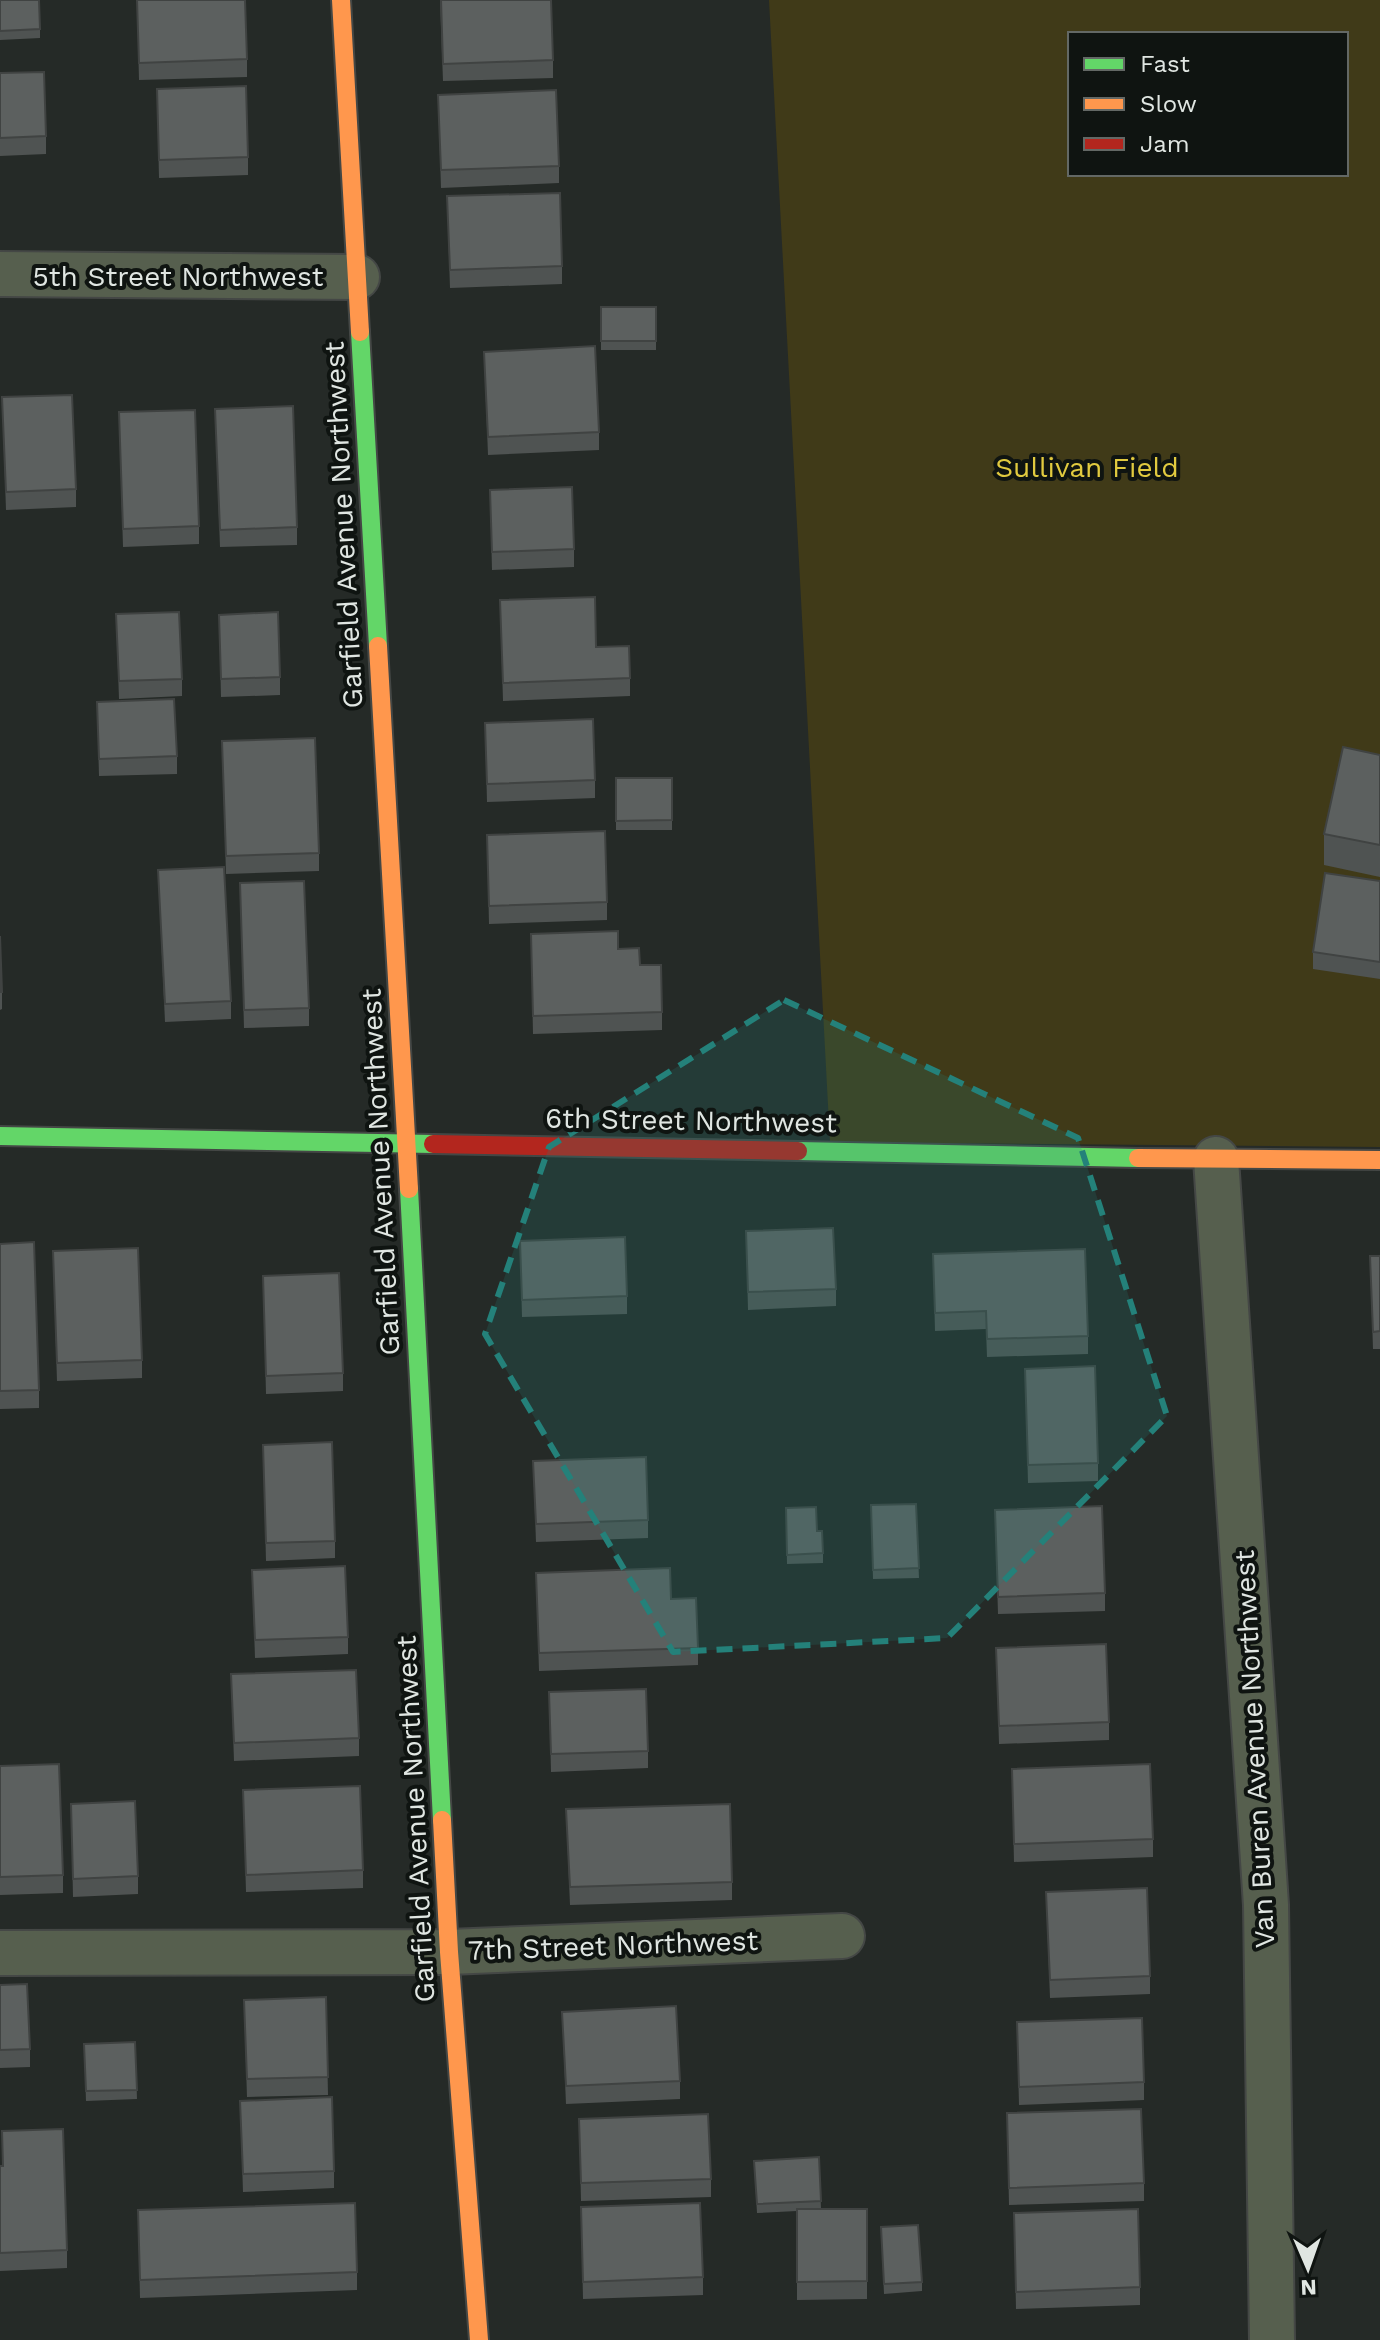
<svg xmlns="http://www.w3.org/2000/svg" width="1380" height="2340" font-family="'Work Sans',sans-serif">
<style>
.green{fill:#403a18;fill-rule:evenodd}
.lines{fill:none;stroke-linecap:round;stroke-linejoin:round}
.street-casing{stroke:#444745;stroke-width:48}
.fast-casing{stroke:#444745;stroke-width:22}
.slow-casing{stroke:#444745;stroke-width:22}
.jam-casing{stroke:#444745;stroke-width:22}
.street{stroke:#565f4e;stroke-width:44}
.fast{stroke:#63d668;stroke-width:18}
.slow{stroke:#ff974d;stroke-width:18}
.jam{stroke:#b3261e;stroke-width:18}
.wall{fill:#4f5352}
.building{fill:#5c605f;stroke:#404342;stroke-width:2}
.marked{fill:#24817a;fill-opacity:0.2;stroke:#24817a;stroke-width:6;stroke-dasharray:16 10;stroke-linejoin:round}
.labels{text-anchor:middle;stroke-width:8;stroke-linejoin:round;paint-order:stroke}
.street-label{font-size:28px;fill:#e0e6e2;stroke:#0f1411}
.park-label{font-size:28px;fill:#e1ca3f;stroke:#0f1411}
</style>
<rect width="100%" height="100%" fill="#252a27"/>
<path class="green" d="M 769,0 L 1380,0 L 1380,1147 L 830,1142 ZM 1070,34 L 1346,34 L 1346,174 L 1070,174 Z"/>
<g class="lines">
<defs>
<g id="street">
<path d="M 0,274 L 357,277"/>
<path d="M 1216,1159 L 1266,1905 L 1272,2340"/>
<path d="M 0,1953 L 449,1952 L 842,1936"/>
</g>
<g id="fast">
<path d="M 360,332 L 378,646"/>
<path d="M 0,1136 L 433,1144"/>
<path d="M 798,1151 L 1138,1158"/>
<path d="M 409,1189 L 442,1820"/>
</g>
<g id="slow">
<path d="M 341,0 L 360,332"/>
<path d="M 378,646 L 409,1189"/>
<path d="M 1138,1158 L 1380,1160"/>
<path d="M 442,1820 L 449,1952 L 479,2340"/>
</g>
<path id="jam" d="M 433,1144 L 798,1151"/>
</defs>
<use href="#street" class="street-casing"/>
<use href="#fast" class="fast-casing"/>
<use href="#slow" class="slow-casing"/>
<use href="#jam" class="jam-casing"/>
<use href="#street" class="street"/>
<use href="#fast" class="fast"/>
<use href="#slow" class="slow"/>
<use href="#jam" class="jam"/>
</g>
<g class="wall">
<path d="M 0,0 L 40,29 L 40,38 L 0,40 Z"/>
<path d="M 137,0 L 247,59 L 247,77 L 139,80 Z"/>
<path d="M 440,0 L 553,60 L 553,78 L 443,81 Z"/>
<path d="M 0,73 L 46,136 L 46,154 L 0,156 Z"/>
<path d="M 157,89 L 248,157 L 248,175 L 159,178 Z"/>
<path d="M 438,95 L 559,166 L 559,183 L 441,188 Z"/>
<path d="M 447,196 L 562,266 L 562,284 L 450,288 Z"/>
<rect x="601" y="307" width="55" height="43"/>
<path d="M 484,352 L 599,432 L 599,450 L 488,455 Z"/>
<path d="M 2,397 L 76,489 L 76,507 L 6,510 Z"/>
<path d="M 215,409 L 297,527 L 297,545 L 220,547 Z"/>
<path d="M 119,412 L 199,526 L 199,544 L 123,547 Z"/>
<path d="M 490,490 L 574,549 L 574,567 L 492,570 Z"/>
<path d="M 500,600 L 596,647 L 630,678 L 630,696 L 503,701 Z"/>
<path d="M 116,614 L 182,679 L 182,696 L 119,699 Z"/>
<path d="M 219,615 L 280,677 L 280,695 L 221,697 Z"/>
<path d="M 97,702 L 177,756 L 177,774 L 99,776 Z"/>
<path d="M 485,723 L 595,780 L 595,798 L 487,802 Z"/>
<path d="M 222,741 L 319,853 L 319,871 L 226,874 Z"/>
<path d="M 1380,755 L 1380,877 L 1324,865 L 1324,834 Z"/>
<rect x="616" y="778" width="56" height="52"/>
<path d="M 487,835 L 607,902 L 607,920 L 489,924 Z"/>
<path d="M 158,870 L 231,1001 L 231,1019 L 165,1022 Z"/>
<path d="M 1380,881 L 1380,979 L 1313,969 L 1313,952 Z"/>
<path d="M 240,883 L 309,1008 L 309,1026 L 244,1028 Z"/>
<path d="M 531,934 L 618,949 L 640,965 L 662,1012 L 662,1030 L 533,1034 Z"/>
<path d="M 0,936 L 2,992 L 2,1009 L 0,1010 Z"/>
<path d="M 746,1231 L 836,1289 L 836,1306 L 748,1310 Z"/>
<path d="M 520,1241 L 627,1296 L 627,1314 L 522,1317 Z"/>
<path d="M 0,1244 L 39,1390 L 39,1408 L 0,1409 Z"/>
<path d="M 53,1251 L 142,1360 L 142,1378 L 57,1381 Z"/>
<path d="M 933,1254 L 1088,1336 L 1088,1354 L 987,1357 L 986,1329 L 935,1331 Z"/>
<path d="M 1370,1256 L 1380,1256 L 1380,1349 L 1373,1349 Z"/>
<path d="M 263,1276 L 343,1373 L 343,1391 L 266,1394 Z"/>
<path d="M 1025,1369 L 1098,1463 L 1098,1481 L 1028,1483 Z"/>
<path d="M 263,1445 L 335,1541 L 335,1558 L 266,1561 Z"/>
<path d="M 533,1461 L 648,1520 L 648,1538 L 536,1542 Z"/>
<path d="M 916,1504 L 919,1578 L 873,1579 L 871,1505 Z"/>
<path d="M 786,1508 L 817,1531 L 823,1553 L 823,1563 L 787,1564 Z"/>
<path d="M 995,1510 L 1105,1593 L 1105,1611 L 998,1614 Z"/>
<path d="M 252,1570 L 348,1637 L 348,1654 L 255,1658 Z"/>
<path d="M 536,1573 L 671,1599 L 698,1648 L 698,1665 L 539,1671 Z"/>
<path d="M 996,1648 L 1109,1722 L 1109,1740 L 999,1744 Z"/>
<path d="M 231,1674 L 359,1738 L 359,1756 L 234,1761 Z"/>
<path d="M 549,1692 L 648,1751 L 648,1768 L 551,1772 Z"/>
<path d="M 0,1766 L 63,1875 L 63,1893 L 0,1895 Z"/>
<path d="M 1012,1769 L 1153,1839 L 1153,1857 L 1014,1862 Z"/>
<path d="M 243,1790 L 363,1870 L 363,1888 L 246,1892 Z"/>
<path d="M 71,1804 L 138,1876 L 138,1894 L 73,1897 Z"/>
<path d="M 566,1809 L 732,1882 L 732,1900 L 570,1905 Z"/>
<path d="M 1046,1892 L 1150,1976 L 1150,1994 L 1050,1998 Z"/>
<path d="M 0,1985 L 30,2049 L 30,2067 L 0,2068 Z"/>
<path d="M 326,1997 L 328,2095 L 247,2097 L 244,2000 Z"/>
<path d="M 562,2012 L 680,2081 L 680,2099 L 566,2104 Z"/>
<path d="M 1017,2022 L 1144,2082 L 1144,2100 L 1019,2105 Z"/>
<path d="M 135,2042 L 137,2099 L 86,2101 L 84,2044 Z"/>
<path d="M 240,2101 L 334,2171 L 334,2188 L 243,2192 Z"/>
<path d="M 1007,2113 L 1144,2183 L 1144,2201 L 1009,2205 Z"/>
<path d="M 579,2119 L 711,2179 L 711,2197 L 581,2201 Z"/>
<path d="M 2,2131 L 67,2250 L 67,2268 L 0,2271 L 0,2166 L 3,2166 Z"/>
<path d="M 819,2157 L 821,2209 L 867,2209 L 867,2299 L 797,2300 L 797,2211 L 757,2213 L 754,2161 Z"/>
<path d="M 581,2207 L 703,2277 L 703,2295 L 583,2299 Z"/>
<path d="M 138,2210 L 357,2272 L 357,2290 L 140,2298 Z"/>
<path d="M 1014,2213 L 1140,2287 L 1140,2305 L 1016,2309 Z"/>
<path d="M 881,2227 L 922,2282 L 922,2291 L 884,2294 Z"/>
</g>
<g class="building">
<path d="M 0,0 L 39,0 L 40,29 L 0,31 Z"/>
<path d="M 137,0 L 245,0 L 247,59 L 139,63 Z"/>
<path d="M 441,0 L 551,0 L 553,60 L 443,64 Z"/>
<path d="M 44,72 L 46,136 L 0,138 L 0,73 Z"/>
<path d="M 246,86 L 248,157 L 159,160 L 157,89 Z"/>
<path d="M 556,90 L 559,166 L 441,170 L 438,95 Z"/>
<path d="M 560,193 L 562,266 L 450,270 L 447,196 Z"/>
<rect x="601" y="307" width="55" height="34"/>
<path d="M 595,346 L 599,432 L 488,437 L 484,352 Z"/>
<path d="M 72,395 L 76,489 L 6,492 L 2,397 Z"/>
<path d="M 293,406 L 297,527 L 220,530 L 215,409 Z"/>
<path d="M 195,410 L 199,526 L 123,529 L 119,412 Z"/>
<path d="M 572,487 L 574,549 L 492,552 L 490,490 Z"/>
<path d="M 595,597 L 596,647 L 629,646 L 630,678 L 503,683 L 500,600 Z"/>
<path d="M 179,612 L 182,679 L 119,681 L 116,614 Z"/>
<path d="M 278,612 L 280,677 L 221,679 L 219,615 Z"/>
<path d="M 174,699 L 177,756 L 99,759 L 97,702 Z"/>
<path d="M 593,719 L 595,780 L 487,784 L 485,723 Z"/>
<path d="M 315,738 L 319,853 L 226,856 L 222,741 Z"/>
<path d="M 1343,747 L 1380,755 L 1380,845 L 1324,834 Z"/>
<path d="M 616,778 L 672,778 L 672,820 L 616,821 Z"/>
<path d="M 605,831 L 607,902 L 489,906 L 487,835 Z"/>
<path d="M 224,867 L 231,1001 L 165,1004 L 158,870 Z"/>
<path d="M 1325,873 L 1380,881 L 1380,962 L 1313,952 Z"/>
<path d="M 304,881 L 309,1008 L 244,1010 L 240,883 Z"/>
<path d="M 618,931 L 618,949 L 639,948 L 640,965 L 661,965 L 662,1012 L 533,1016 L 531,934 Z"/>
<path d="M 0,936 L 2,992 L 0,992 Z"/>
<path d="M 833,1228 L 836,1289 L 748,1292 L 746,1231 Z"/>
<path d="M 625,1237 L 627,1296 L 522,1300 L 520,1241 Z"/>
<path d="M 34,1242 L 39,1390 L 0,1391 L 0,1244 Z"/>
<path d="M 138,1248 L 142,1360 L 57,1363 L 53,1251 Z"/>
<path d="M 1085,1249 L 1088,1336 L 987,1339 L 986,1311 L 935,1313 L 933,1254 Z"/>
<path d="M 1370,1256 L 1380,1256 L 1380,1331 L 1373,1332 Z"/>
<path d="M 339,1273 L 343,1373 L 266,1376 L 263,1276 Z"/>
<path d="M 1095,1366 L 1098,1463 L 1028,1465 L 1025,1369 Z"/>
<path d="M 332,1442 L 335,1541 L 266,1543 L 263,1445 Z"/>
<path d="M 646,1457 L 648,1520 L 536,1524 L 533,1461 Z"/>
<path d="M 916,1504 L 919,1568 L 873,1570 L 871,1505 Z"/>
<path d="M 1102,1506 L 1105,1593 L 998,1597 L 995,1510 Z"/>
<path d="M 816,1507 L 817,1531 L 822,1531 L 823,1553 L 787,1555 L 786,1508 Z"/>
<path d="M 345,1566 L 348,1637 L 255,1640 L 252,1570 Z"/>
<path d="M 670,1568 L 671,1599 L 696,1598 L 698,1648 L 539,1653 L 536,1573 Z"/>
<path d="M 1106,1644 L 1109,1722 L 999,1726 L 996,1648 Z"/>
<path d="M 356,1670 L 359,1738 L 234,1743 L 231,1674 Z"/>
<path d="M 646,1689 L 648,1751 L 551,1754 L 549,1692 Z"/>
<path d="M 59,1764 L 63,1875 L 0,1877 L 0,1766 Z"/>
<path d="M 1150,1764 L 1153,1839 L 1014,1844 L 1012,1769 Z"/>
<path d="M 360,1786 L 363,1870 L 246,1875 L 243,1790 Z"/>
<path d="M 135,1801 L 138,1876 L 73,1879 L 71,1804 Z"/>
<path d="M 730,1804 L 732,1882 L 570,1887 L 566,1809 Z"/>
<path d="M 1147,1888 L 1150,1976 L 1050,1980 L 1046,1892 Z"/>
<path d="M 27,1984 L 30,2049 L 0,2050 L 0,1985 Z"/>
<path d="M 326,1997 L 328,2077 L 247,2079 L 244,2000 Z"/>
<path d="M 676,2006 L 680,2081 L 566,2086 L 562,2012 Z"/>
<path d="M 1142,2018 L 1144,2082 L 1019,2087 L 1017,2022 Z"/>
<path d="M 135,2042 L 137,2090 L 86,2091 L 84,2044 Z"/>
<path d="M 332,2097 L 334,2171 L 243,2174 L 240,2101 Z"/>
<path d="M 1141,2109 L 1144,2183 L 1009,2188 L 1007,2113 Z"/>
<path d="M 708,2114 L 711,2179 L 581,2183 L 579,2119 Z"/>
<path d="M 63,2129 L 67,2250 L 0,2253 L 0,2166 L 3,2166 L 2,2131 Z"/>
<path d="M 819,2157 L 821,2201 L 757,2204 L 754,2161 Z"/>
<path d="M 355,2203 L 357,2272 L 140,2280 L 138,2210 Z"/>
<path d="M 700,2203 L 703,2277 L 583,2282 L 581,2207 Z"/>
<path d="M 797,2209 L 867,2209 L 867,2281 L 797,2282 Z"/>
<path d="M 1138,2209 L 1140,2287 L 1016,2292 L 1014,2213 Z"/>
<path d="M 918,2225 L 922,2282 L 884,2284 L 881,2227 Z"/>
</g>
<path class="marked" d="M 784,1000 L 1078,1138 L 1167,1416 L 947,1638 L 673,1652 L 485,1334 L 549,1147 Z"/>
<g class="labels">
<g class="street-label">
<text x="178" y="286">5th Street Northwest</text>
<text transform="translate(343 525) rotate(-93)" y="10">Garfield Avenue Northwest</text>
<text transform="translate(691 1120) rotate(1)" y="10">6th Street Northwest</text>
<text transform="translate(380 1172) rotate(-93)" y="10">Garfield Avenue Northwest</text>
<text transform="translate(1254 1749) rotate(-93)" y="10">Van Buren Avenue Northwest</text>
<text transform="translate(415 1819) rotate(-93)" y="10">Garfield Avenue Northwest</text>
<text transform="translate(613 1945) rotate(-2)" y="10">7th Street Northwest</text>
</g>
<g class="park-label">
<text x="1087" y="477">Sullivan Field</text>
</g>
</g>
<rect x="1068" y="32" width="280" height="144" fill="#0f1411" stroke="#636865" stroke-width="2"/>
<rect x="1084" y="58" width="40" height="12" fill="#63d668" stroke="#636865" stroke-width="2"/>
<text x="1140" y="72" font-size="24" fill="#e0e6e2">Fast</text>
<rect x="1084" y="98" width="40" height="12" fill="#ff974d" stroke="#636865" stroke-width="2"/>
<text x="1140" y="112" font-size="24" fill="#e0e6e2">Slow</text>
<rect x="1084" y="138" width="40" height="12" fill="#b3261e" stroke="#636865" stroke-width="2"/>
<text x="1140" y="152" font-size="24" fill="#e0e6e2">Jam</text>
<g transform="translate(1308 2268) rotate(178)" stroke="#0f1411" stroke-width="6" paint-order="stroke">
<path d="M0-6L14 30L0 20L-14 30Z" fill="#e0e6e2"/>
<text y="-12" font-size="22" font-weight="bold" text-anchor="middle" fill="#e0e6e2">N</text>
</g>
</svg>
